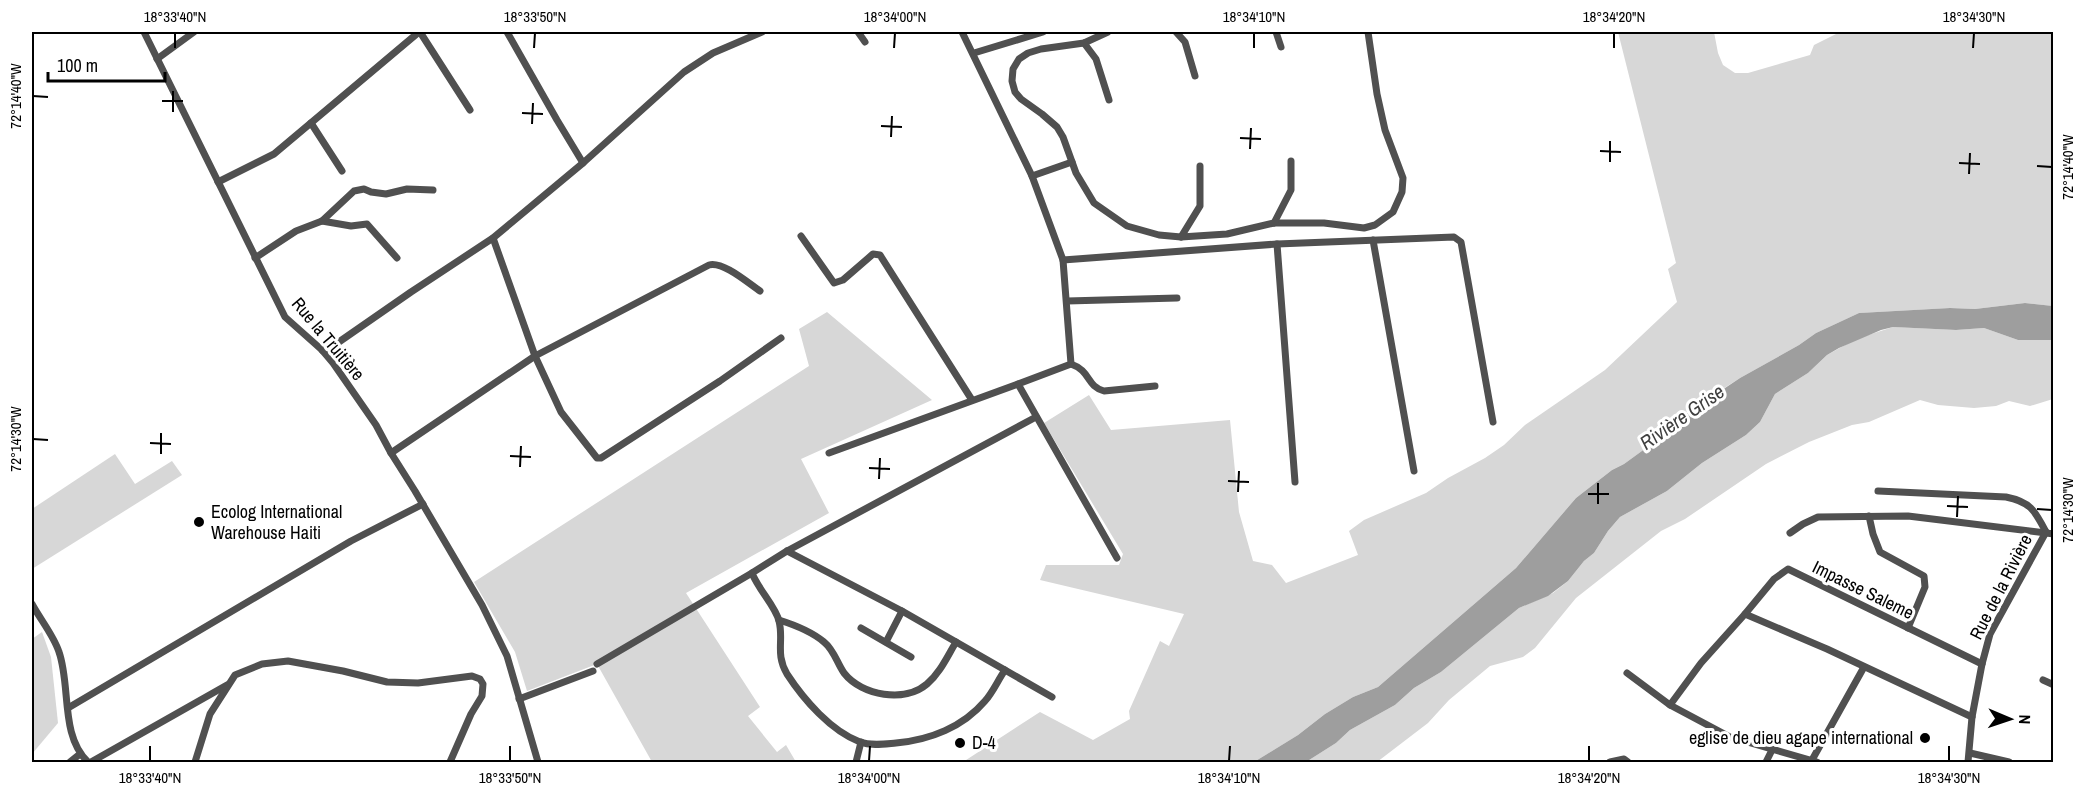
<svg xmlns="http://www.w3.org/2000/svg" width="2085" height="794" font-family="'Archivo Narrow',sans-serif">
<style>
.green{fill:#d7d7d7}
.water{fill:#9e9e9e}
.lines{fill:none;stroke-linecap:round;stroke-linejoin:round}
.minor{stroke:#505050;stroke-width:7}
.ticks{fill:none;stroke:#000;stroke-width:2}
.poi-dot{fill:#000;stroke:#fff;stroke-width:2}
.labels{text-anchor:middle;stroke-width:6;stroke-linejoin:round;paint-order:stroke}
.street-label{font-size:18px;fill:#000;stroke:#fff}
.poi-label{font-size:18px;fill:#000;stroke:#fff;text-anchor:start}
.water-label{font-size:20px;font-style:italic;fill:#3f3f3f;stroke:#fff}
.neatline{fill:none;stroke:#000;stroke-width:2}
.ticks-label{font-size:15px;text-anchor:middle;fill:#000}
</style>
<rect width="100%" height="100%" fill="#fff"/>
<g class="green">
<path d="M 1618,32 L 1714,32 L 1718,53 L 1723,65 L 1735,73 L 1748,73 L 1810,55 L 1814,45 L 1840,32 L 2053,32 L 2053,306 L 2025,303 L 1975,309 L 1950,308 L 1859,313 L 1816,333 L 1799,345 L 1740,378 L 1688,411 L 1646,448 L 1624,464 L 1612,470 L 1576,498 L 1516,568 L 1378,687 L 1353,697 L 1325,714 L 1298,735 L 1254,762 L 963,762 L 1040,712 L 1093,740 L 1130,719 L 1129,711 L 1160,641 L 1169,646 L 1184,614 L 1040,580 L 1046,565 L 1119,565 L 1123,554 L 1044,423 L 1089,395 L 1111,430 L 1230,420 L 1239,512 L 1253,561 L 1272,565 L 1286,583 L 1358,555 L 1349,531 L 1364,520 L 1426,493 L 1448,478 L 1485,458 L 1504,445 L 1525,425 L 1605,370 L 1677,302 L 1668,269 L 1676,263 Z"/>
<path d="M 827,312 L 932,400 L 801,459 L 829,513 L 686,593 L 760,707 L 748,716 L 777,752 L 786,745 L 796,762 L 652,762 L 597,664 L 527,691 L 515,652 L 474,582 L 809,366 L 799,329 Z"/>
<path d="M 1893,327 L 1956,330 L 1984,328 L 2018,340 L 2053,340 L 2053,399 L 2030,406 L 2009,401 L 1996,406 L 1974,408 L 1938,405 L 1920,400 L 1869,422 L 1852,425 L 1809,442 L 1766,464 L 1685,519 L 1661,531 L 1576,598 L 1535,648 L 1523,657 L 1490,666 L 1449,700 L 1428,723 L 1377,762 L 1306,762 L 1336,743 L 1350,730 L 1395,705 L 1414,688 L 1441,672 L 1519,608 L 1553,593 L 1568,581 L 1584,561 L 1594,553 L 1608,531 L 1620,517 L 1667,491 L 1702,463 L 1746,435 L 1760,422 L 1775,394 L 1808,373 L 1827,355 L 1856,339 Z"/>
<path d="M 115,454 L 135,484 L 172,461 L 182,475 L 32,569 L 32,509 Z"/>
<path d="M 42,632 L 51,657 L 58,723 L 32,754 L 32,639 Z"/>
</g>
<path class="water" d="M 2025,303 L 2053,306 L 2053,340 L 2018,340 L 1984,328 L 1956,330 L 1893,327 L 1881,330 L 1839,348 L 1827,355 L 1808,373 L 1775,394 L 1760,422 L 1746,435 L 1702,463 L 1667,491 L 1620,517 L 1608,531 L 1594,553 L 1584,561 L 1568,581 L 1548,596 L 1519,608 L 1441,672 L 1414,688 L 1395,705 L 1350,730 L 1336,743 L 1306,762 L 1254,762 L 1298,735 L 1325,714 L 1353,697 L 1378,687 L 1516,568 L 1576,498 L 1612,470 L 1624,464 L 1646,448 L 1683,416 L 1740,378 L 1799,345 L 1816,333 L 1859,313 L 1950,308 L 1975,309 Z"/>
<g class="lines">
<g class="minor">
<path d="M 144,32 L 285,317 L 322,350 L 333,363 L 376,425 L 391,453 L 415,491 L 482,605 L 507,656 L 538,762"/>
<path d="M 420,32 L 470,110"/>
<path d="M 507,32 L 557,120 L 583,163"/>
<path d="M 858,32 L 865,42"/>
<path d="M 962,32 L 1032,176 L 1063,260 L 1071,364 L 1018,384 L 1117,558"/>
<path d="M 1108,32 L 1084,43 L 1041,49 L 1028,53 L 1019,59 L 1013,69 L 1012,81 L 1015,92 L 1021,99 L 1042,114 L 1057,127 L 1063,137 L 1076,173 L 1094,203 L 1127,226 L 1159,235 L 1181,237 L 1227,234 L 1274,223 L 1324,223 L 1364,228 L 1375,225 L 1393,212 L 1402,192 L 1403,178 L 1385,130 L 1377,94 L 1368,32"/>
<path d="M 1176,32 L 1185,42 L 1195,76"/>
<path d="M 1276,32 L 1281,47"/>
<path d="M 1084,43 L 1096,59 L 1109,100"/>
<path d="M 974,53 L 1043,32"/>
<path d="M 157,59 L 194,32"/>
<path d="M 311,123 L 342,171"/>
<path d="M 1032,176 L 1072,162"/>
<path d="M 218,182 L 274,154 L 419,32"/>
<path d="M 322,221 L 351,226 L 367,224 L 397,258"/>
<path d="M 1274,223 L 1291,190 L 1291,161"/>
<path d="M 801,236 L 834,283 L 843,280 L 873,254 L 880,255 L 972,400"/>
<path d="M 1181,237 L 1200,206 L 1200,166"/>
<path d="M 493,238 L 535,356 L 561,412 L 597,458 L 601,458 L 720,381 L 781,338"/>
<path d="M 1373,240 L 1414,471"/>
<path d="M 1277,244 L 1295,482"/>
<path d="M 255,258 L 296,231 L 322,221 L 354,191 L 364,189 L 371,192 L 386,194 L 407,189 L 433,190"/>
<path d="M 1063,260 L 1277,244 L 1454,237 L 1461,242 L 1493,422"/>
<path d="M 1067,301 L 1177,298"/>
<path d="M 322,350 L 336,344 L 411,292 L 493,238 L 583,163 L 684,72 L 713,53 L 762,32"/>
<path d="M 1071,364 C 1091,371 1086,386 1104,391 L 1155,386"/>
<path d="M 391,453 L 535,356 L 709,265 C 723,261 748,283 760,291"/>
<path d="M 829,453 L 1018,384"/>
<path d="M 1878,491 L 2006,497 C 2031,502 2035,511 2046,532"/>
<path d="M 1869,516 L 1873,534 L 1880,552 L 1924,576 L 1925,587 L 1908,628"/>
<path d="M 1790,533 L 1803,524 L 1818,517 L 1908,516 L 2054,534"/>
<path d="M 787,551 L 902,611 L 1052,697"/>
<path d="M 32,604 C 40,619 54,636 59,652 C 71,686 60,736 88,762"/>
<path d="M 1745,614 L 1774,579 L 1788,569 L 1982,664"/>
<path d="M 779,620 C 795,625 811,631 824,642 C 834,650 837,663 844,673 C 862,696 905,703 927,684 C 940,673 947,657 956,642"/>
<path d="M 861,628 L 911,657"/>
<path d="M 886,642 L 902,611"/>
<path d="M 597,664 L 752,573"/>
<path d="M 1005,670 C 998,680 993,692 985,701 C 963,727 930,740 896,743 C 884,744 871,746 860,742 C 831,731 804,700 787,674 C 775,654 784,640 779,621 C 776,607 758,589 752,573 L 787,551 L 1036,417"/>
<path d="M 1627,673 L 1670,705"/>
<path d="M 2043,680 L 2054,685"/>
<path d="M 519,699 L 593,671"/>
<path d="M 68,708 L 351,541 L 423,504"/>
<path d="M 1970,753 L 2009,762"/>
<path d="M 1812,760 L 1864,667"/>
<path d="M 70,762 L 80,754"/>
<path d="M 91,762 L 227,685"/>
<path d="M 195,762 L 210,714 L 235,675 L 262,664 L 288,661 L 343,671 L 387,682 L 418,683 L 472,676 L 480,679 L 483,684 L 482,696 L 471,714 L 450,762"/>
<path d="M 856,762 L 861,742"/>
<path d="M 1610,762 L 1624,759 L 1628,762"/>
<path d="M 1766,762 L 1772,750"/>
<path d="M 1817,762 L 1730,737 L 1670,705 L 1701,663 L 1745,614 L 1827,649 L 1972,717"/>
<path d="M 1968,762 L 1972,717 L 1982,664 L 1990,634 L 2046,532"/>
</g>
</g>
<path class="ticks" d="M 175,48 L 175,33M 534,48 L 535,33M 894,48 L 895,33M 1254,48 L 1254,33M 1614,48 L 1614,33M 1973,48 L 1974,33M 33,96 L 48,97M 162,101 L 183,101M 173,112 L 173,91M 522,113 L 543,114M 532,124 L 533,103M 881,126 L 902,127M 891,137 L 892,116M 1240,138 L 1261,139M 1250,149 L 1251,128M 1600,151 L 1621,152M 1610,162 L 1610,141M 1959,163 L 1980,164M 2037,166 L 2052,167M 1969,174 L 1970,153M 33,439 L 48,440M 150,443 L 171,444M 161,454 L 161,433M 510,456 L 531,457M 520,467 L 521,446M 869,468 L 890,469M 879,479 L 880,458M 1228,481 L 1249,482M 1238,492 L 1239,471M 1588,494 L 1609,494M 1598,504 L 1598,483M 1947,506 L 1968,507M 2037,509 L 2052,510M 1957,517 L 1958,496M 150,761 L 150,746M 510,761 L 510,746M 869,761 L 870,746M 1229,761 L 1230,746M 1589,761 L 1589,746M 1949,761 L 1949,746"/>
<g class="poi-dot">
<circle cx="199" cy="522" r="6"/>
<circle cx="1925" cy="738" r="6"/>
<circle cx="960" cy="743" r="6"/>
</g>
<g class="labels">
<g class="street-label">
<text transform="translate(328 339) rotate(50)" y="6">Rue la Truitière</text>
<text transform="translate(2001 587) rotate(-63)" y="6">Rue de la Rivière</text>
<text transform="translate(1863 590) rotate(26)" y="6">Impasse Saleme</text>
</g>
<g class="poi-label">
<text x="211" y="518">Ecolog International<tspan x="211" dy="21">Warehouse Haiti</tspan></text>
<text x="1913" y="744" text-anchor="end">eglise de dieu agape international</text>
<text x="972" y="749">D-4</text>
</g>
<g class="water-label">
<text transform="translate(1682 417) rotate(-35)" y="7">Rivière Grise</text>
</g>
</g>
<rect width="2085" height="794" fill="none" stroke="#ffffff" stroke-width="66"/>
<g transform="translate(2010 719) rotate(92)" stroke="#ffffff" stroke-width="4.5" paint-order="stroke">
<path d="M0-4.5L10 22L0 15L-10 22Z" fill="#000000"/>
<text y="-9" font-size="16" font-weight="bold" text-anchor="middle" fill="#000000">N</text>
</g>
<path d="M48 72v9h117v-9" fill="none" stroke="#000000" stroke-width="3"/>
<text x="57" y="72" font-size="18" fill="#000000" stroke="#ffffff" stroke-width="4.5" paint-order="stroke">100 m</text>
<rect x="33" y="33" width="2019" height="728" class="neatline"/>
<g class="ticks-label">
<text x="175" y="22">18°33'40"N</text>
<text x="535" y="22">18°33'50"N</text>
<text x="895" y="22">18°34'00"N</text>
<text x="1254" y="22">18°34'10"N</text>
<text x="1614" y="22">18°34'20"N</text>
<text x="1974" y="22">18°34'30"N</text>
<text transform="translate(16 96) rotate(-90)" y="5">72°14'40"W</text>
<text transform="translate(2068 167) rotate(-90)" y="5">72°14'40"W</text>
<text transform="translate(16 439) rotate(-90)" y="5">72°14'30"W</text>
<text transform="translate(2068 510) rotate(-90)" y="5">72°14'30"W</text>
<text x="150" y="783">18°33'40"N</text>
<text x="510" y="783">18°33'50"N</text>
<text x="869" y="783">18°34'00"N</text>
<text x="1229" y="783">18°34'10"N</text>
<text x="1589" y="783">18°34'20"N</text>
<text x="1949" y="783">18°34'30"N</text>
</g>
</svg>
